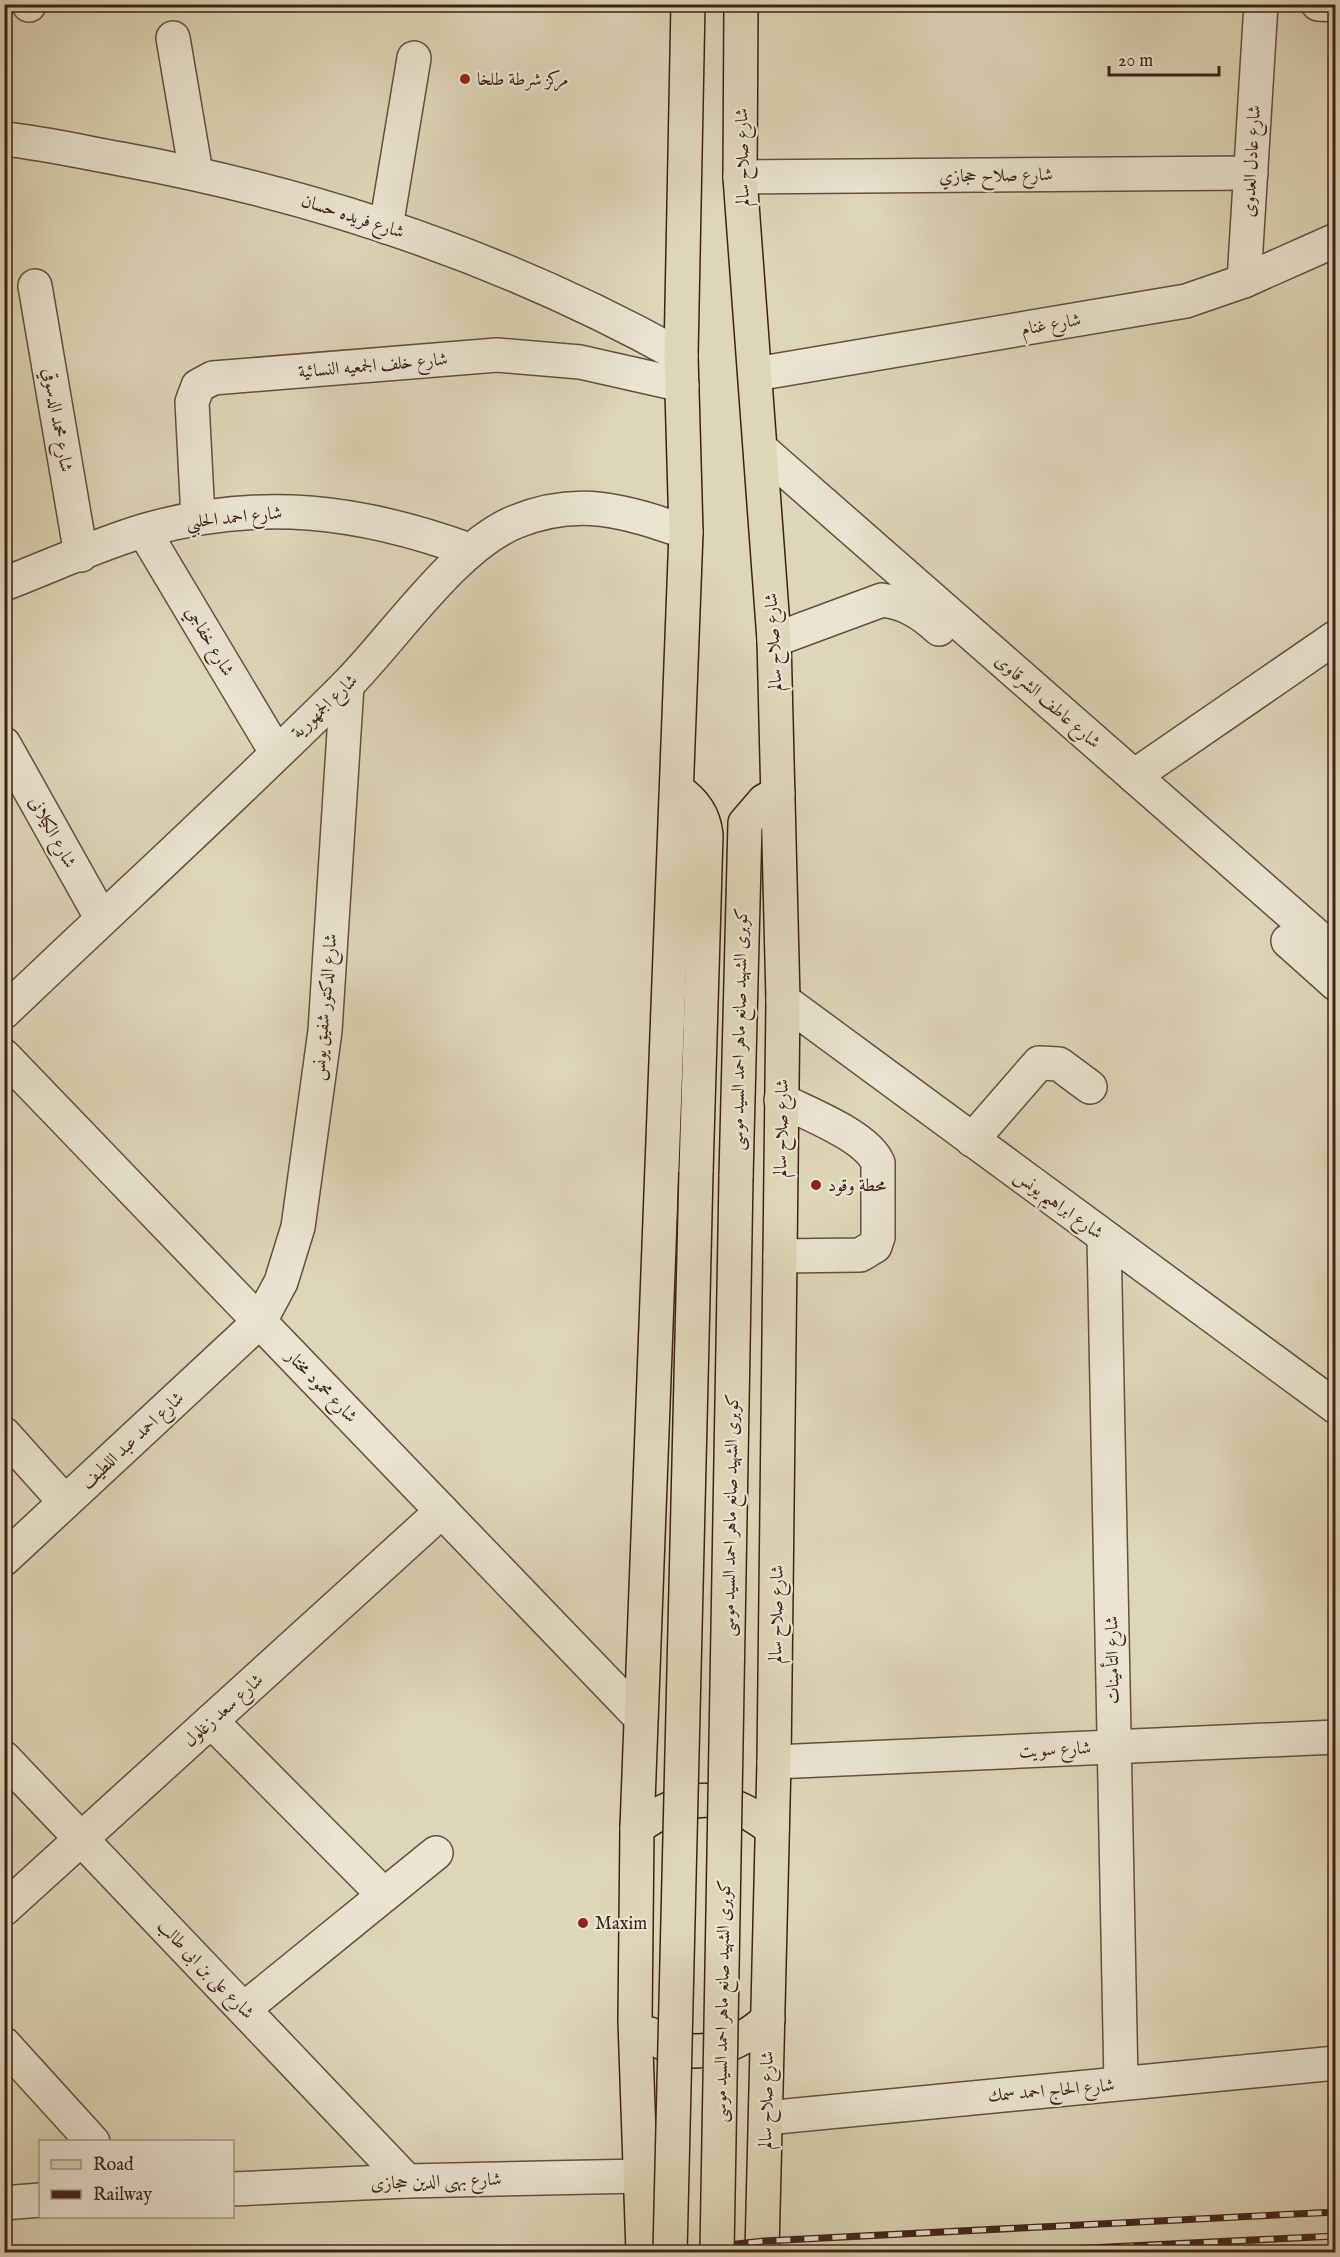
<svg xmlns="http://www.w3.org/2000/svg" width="1340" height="2257" font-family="'IM FELL English',Amiri,serif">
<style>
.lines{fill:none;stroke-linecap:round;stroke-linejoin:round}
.minor-casing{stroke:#674e3f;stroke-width:36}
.major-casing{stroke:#3f2117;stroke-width:36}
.minor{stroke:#eae4d1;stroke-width:33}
.major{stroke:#ded6b8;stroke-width:33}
.rail-casing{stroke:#3f2117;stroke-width:7}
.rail{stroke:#eae4d1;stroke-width:4.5;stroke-dasharray:14;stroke-linecap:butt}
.major-bridge-casing{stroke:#3f2117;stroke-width:36;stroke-linecap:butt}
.major-bridge{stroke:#ded6b8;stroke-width:33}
.poi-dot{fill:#8f2418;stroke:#eae4d1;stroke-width:2}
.labels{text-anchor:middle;stroke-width:4.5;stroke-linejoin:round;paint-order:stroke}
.poi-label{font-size:18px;fill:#3f2117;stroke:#eae4d1;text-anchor:start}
.street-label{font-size:18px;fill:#3f2117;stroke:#eae4d1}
</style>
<rect width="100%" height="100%" fill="#ded6b8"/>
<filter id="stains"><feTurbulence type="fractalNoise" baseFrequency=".00333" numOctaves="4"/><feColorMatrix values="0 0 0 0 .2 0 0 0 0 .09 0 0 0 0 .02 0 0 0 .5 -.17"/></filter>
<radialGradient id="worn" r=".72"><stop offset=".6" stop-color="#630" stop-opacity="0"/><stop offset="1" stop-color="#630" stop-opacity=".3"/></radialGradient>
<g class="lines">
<defs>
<g id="minor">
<path d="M 29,4 L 29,5"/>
<path d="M 1318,4 L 1336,5"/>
<path d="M 173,38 L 196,173"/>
<path d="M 4,139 C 44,143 82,152 121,159 C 317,195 507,259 681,356"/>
<path d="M 740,177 L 1251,173"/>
<path d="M 386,227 L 414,58"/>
<path d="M 1244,281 L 1261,4"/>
<path d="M 35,286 L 81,555"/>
<path d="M 756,374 L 1186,301 L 1244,281 L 1336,240"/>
<path d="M 761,449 L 1336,953"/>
<path d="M 198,518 L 192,402 L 198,386 L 213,378 L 497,355 L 580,362 L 682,385"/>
<path d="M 144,531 L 276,752"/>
<path d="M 4,584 C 51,566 98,544 146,530 C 260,498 359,510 469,550"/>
<path d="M 774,640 L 882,600 C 906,603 922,613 939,629"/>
<path d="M 4,744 L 102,919"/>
<path d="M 1134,776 L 1336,637"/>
<path d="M 1288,941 L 1336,984"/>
<path d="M 783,1000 L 1336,1407"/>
<path d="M 4,1012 C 118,903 235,797 346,686 C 394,638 453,548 515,522 C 579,496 624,511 686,532"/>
<path d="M 4,1056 L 640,1717"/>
<path d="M 972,1140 L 1039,1063 L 1059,1064 L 1090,1087"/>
<path d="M 1104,1237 L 1121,2083"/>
<path d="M 780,1256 L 860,1255 L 875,1246 L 878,1237 L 878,1163 C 867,1136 808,1114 781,1100"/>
<path d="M 4,1434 L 65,1502"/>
<path d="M 4,1559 L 260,1321 L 281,1282 L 298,1227 L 325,1031 L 347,685"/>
<path d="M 211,1721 L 384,1895"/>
<path d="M 4,1758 L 407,2181"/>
<path d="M 774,1762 L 1336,1737"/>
<path d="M 4,1909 L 442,1511"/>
<path d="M 244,2009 L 436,1853"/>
<path d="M 4,2044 L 93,2142"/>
<path d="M 766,2118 L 1336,2063"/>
<path d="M 232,2189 L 407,2181 L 640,2176"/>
<path d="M 4,2203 L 40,2200"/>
</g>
<g id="major">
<path d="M 741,4 L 740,177 L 774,640 L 783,1000 L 774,1762 L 762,2252"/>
<path d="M 677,790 C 694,801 704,814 706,835 L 696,1172"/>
<path d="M 736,1177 L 745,823 L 764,801 L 778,793"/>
<path d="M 637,1828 C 688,1791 723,1791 772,1829"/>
<path d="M 650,2034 C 687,2066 737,2048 768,2019"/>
<path d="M 643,2252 L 635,2021 L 637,1828 L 686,532 L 681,356 L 688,4"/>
</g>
</defs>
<use href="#minor" class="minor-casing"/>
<use href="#major" class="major-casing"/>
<use href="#minor" class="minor"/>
<use href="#major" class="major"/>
<defs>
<g id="rail">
<path d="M 665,2252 L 764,2241 L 1336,2212"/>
<path d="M 1008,2252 L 1336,2236"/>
</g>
</defs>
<use href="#rail" class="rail-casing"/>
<use href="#rail" class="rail"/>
<defs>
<g id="major-bridge">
<path d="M 670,2252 L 696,1172"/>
<path d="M 717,2252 L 736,1177"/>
</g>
</defs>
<use href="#major-bridge" class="major-bridge-casing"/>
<use href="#major-bridge" class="major-bridge"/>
</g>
<g class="poi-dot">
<circle cx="465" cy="79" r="6"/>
<circle cx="816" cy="1185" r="6"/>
<circle cx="583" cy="1923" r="6"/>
</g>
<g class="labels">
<g class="poi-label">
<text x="477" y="85">مركز شرطة طلخا</text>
<text x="828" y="1191">محطة وقود</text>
<text x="595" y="1929">Maxim</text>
</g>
<g class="street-label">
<text transform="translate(742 157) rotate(-91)" y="6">شارع صلاح سالم</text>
<text transform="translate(1251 161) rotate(-87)" y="6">شارع عادل العدوى</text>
<text transform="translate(996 175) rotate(-1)" y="6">شارع صلاح حجازي</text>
<text transform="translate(353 216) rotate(18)" y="6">شارع فريده حسان</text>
<text transform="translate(1051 324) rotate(-10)" y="6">شارع غنام</text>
<text transform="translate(373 365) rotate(-5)" y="6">شارع خلف الجمعيه النسائية</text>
<text transform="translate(58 420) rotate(80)" y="6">شارع محمد الدسوقي</text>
<text transform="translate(234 517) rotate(-6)" y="6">شارع احمد الحلبي</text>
<text transform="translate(210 641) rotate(59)" y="6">شارع خفاجي</text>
<text transform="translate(773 642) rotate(-93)" y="6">شارع صلاح سالم</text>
<text transform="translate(1048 701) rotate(41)" y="6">شارع عاطف الشرقاوى</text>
<text transform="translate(324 706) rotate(-44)" y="6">شارع الجمهورية</text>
<text transform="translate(53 832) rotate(61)" y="6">شارع الكيلانى</text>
<text transform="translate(324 1007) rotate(-85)" y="6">شارع الدكتور شفيق يونس</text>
<text transform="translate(739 1029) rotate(-89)" y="6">كوبرى الشهيد صانع ماهر احمد السيد موسى</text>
<text transform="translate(781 1128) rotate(-89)" y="6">شارع صلاح سالم</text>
<text transform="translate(1059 1204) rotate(36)" y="6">شارع ابراهيم يونس</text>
<text transform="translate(322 1386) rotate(46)" y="6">شارع محمود مختار</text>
<text transform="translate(132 1440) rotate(-43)" y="6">شارع احمد عبد اللطيف</text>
<text transform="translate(730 1515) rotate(-89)" y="6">كوبرى الشهيد صانع ماهر احمد السيد موسى</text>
<text transform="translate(776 1614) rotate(-89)" y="6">شارع صلاح سالم</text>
<text transform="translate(1112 1660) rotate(-91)" y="6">شارع التأمينات</text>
<text transform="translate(223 1710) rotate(-42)" y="6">شارع سعد زغلول</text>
<text transform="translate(1055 1749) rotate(-3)" y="6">شارع سويت</text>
<text transform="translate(206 1969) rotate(46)" y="6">شارع على بن ابى طالب</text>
<text transform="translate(722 2001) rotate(-89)" y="6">كوبرى الشهيد صانع ماهر احمد السيد موسى</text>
<text transform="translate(1051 2090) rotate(-5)" y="6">شارع الحاج احمد سمك</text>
<text transform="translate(766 2100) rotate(-89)" y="6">شارع صلاح سالم</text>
<text transform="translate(436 2181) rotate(-2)" y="6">شارع بهى الدين حجازى</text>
</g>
</g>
<rect width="1340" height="2257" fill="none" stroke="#ded6b8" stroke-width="24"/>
<rect x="6" y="6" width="1328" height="2245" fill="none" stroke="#3f2117" stroke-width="3"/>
<rect x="12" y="12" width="1316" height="2233" fill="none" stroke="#3f2117" stroke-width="1.5"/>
<rect x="39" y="2140" width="195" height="78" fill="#eae4d1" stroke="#a69687" stroke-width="1.5"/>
<rect x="51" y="2160" width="30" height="9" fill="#ded6b8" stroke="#a69687" stroke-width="1.5"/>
<text x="93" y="2170" font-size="18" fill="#3f2117">Road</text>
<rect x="51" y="2190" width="30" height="9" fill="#3f2117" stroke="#a69687" stroke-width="1.5"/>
<text x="93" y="2200" font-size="18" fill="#3f2117">Railway</text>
<path d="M1109 66v9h110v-9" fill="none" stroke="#3f2117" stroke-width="3"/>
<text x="1118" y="66" font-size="18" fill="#3f2117" stroke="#eae4d1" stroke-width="4.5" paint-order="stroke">20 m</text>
<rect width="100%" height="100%" filter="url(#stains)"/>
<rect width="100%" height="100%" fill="url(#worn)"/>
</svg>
